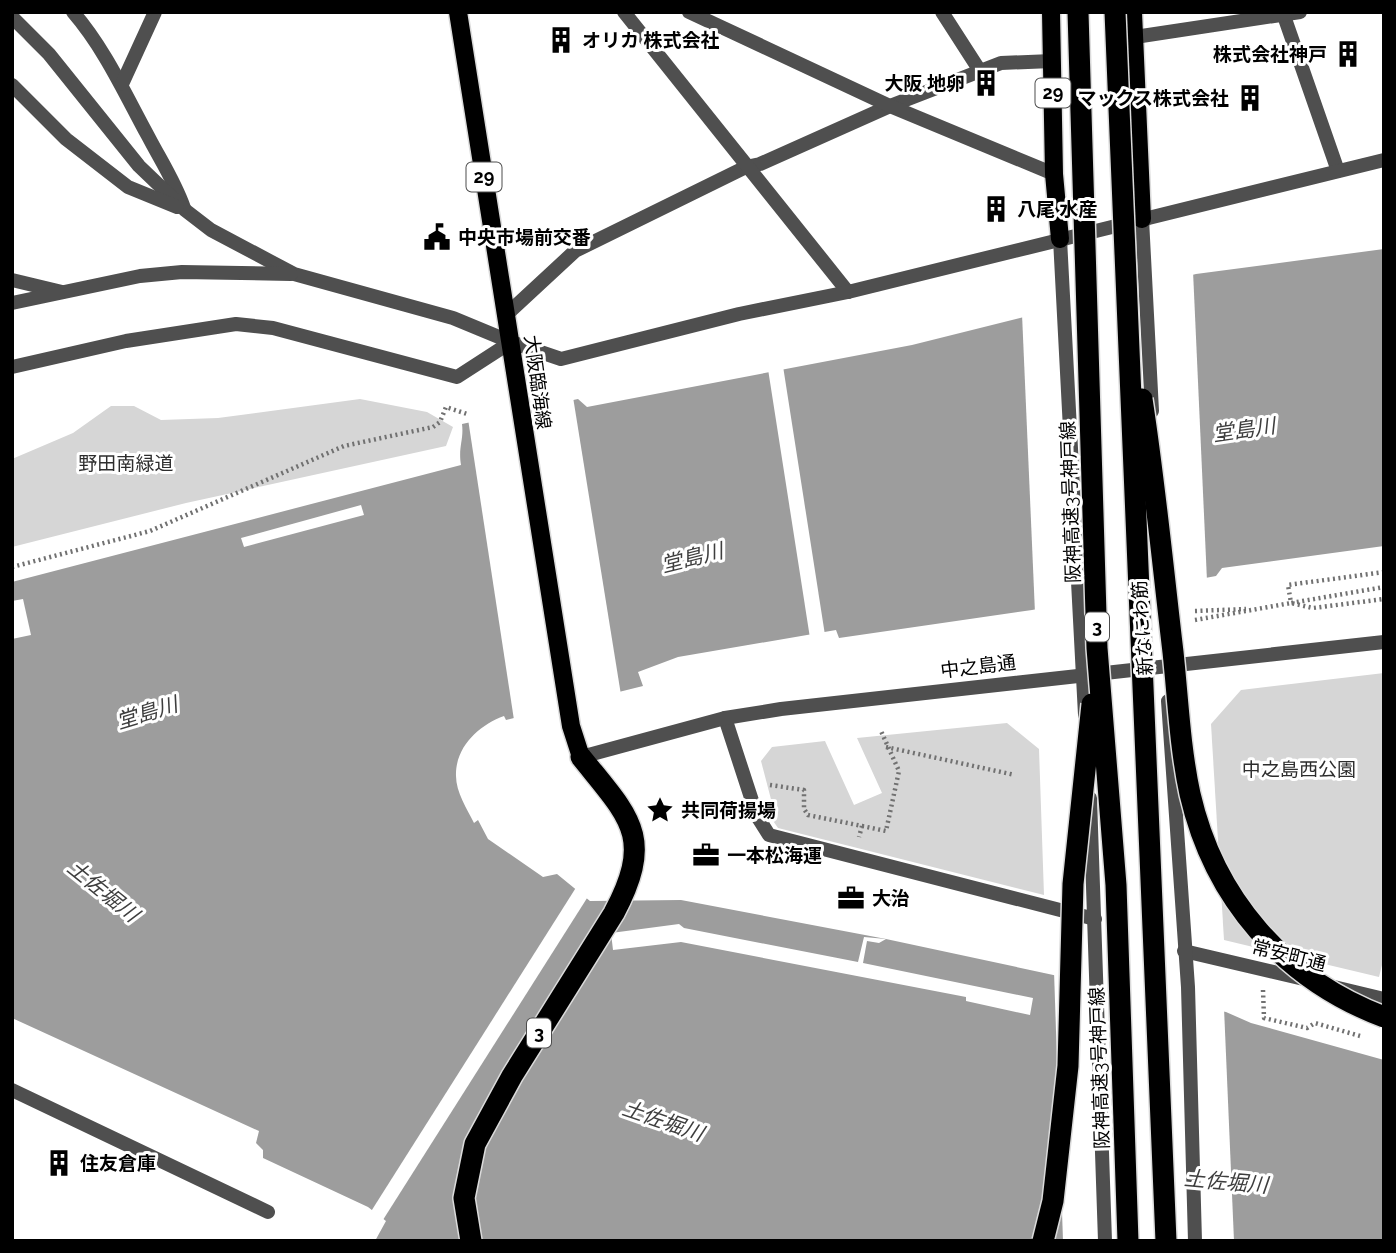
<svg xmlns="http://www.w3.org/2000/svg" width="1396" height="1253" font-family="Raleway,'Noto Sans JP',sans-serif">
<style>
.green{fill:#d6d6d6}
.water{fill:#9d9d9d}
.pier{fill:#fff}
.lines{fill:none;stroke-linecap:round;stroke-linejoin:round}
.primary-casing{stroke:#dbdbdb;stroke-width:21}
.motorway-casing{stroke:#dbdbdb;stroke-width:24}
.path{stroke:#717171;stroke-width:4.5;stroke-dasharray:2 3.5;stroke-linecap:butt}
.service{stroke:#4f4f4f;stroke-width:14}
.minor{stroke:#4f4f4f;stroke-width:14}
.tertiary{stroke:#4f4f4f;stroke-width:14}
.primary{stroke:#000;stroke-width:18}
.motorway{stroke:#000;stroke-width:21}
.motorway-bridge-casing{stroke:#dbdbdb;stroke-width:24;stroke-linecap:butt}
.motorway-bridge{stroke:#000;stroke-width:21}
.labels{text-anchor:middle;stroke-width:6;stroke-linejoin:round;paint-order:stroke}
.shield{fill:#fff;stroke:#4c4c4c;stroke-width:2}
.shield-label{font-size:18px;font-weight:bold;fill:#000}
.poi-label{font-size:19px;font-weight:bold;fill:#000;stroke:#fff;text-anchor:start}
.street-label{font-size:19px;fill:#000;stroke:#fff}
.park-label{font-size:19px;fill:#2d2d2d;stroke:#fff}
.water-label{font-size:21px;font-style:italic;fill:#3e3e3e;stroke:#fff}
</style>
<rect width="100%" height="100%" fill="#fff"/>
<g class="green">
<path d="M 360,399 L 427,412 L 453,427 L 446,446 L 186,503 L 12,547 L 12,459 L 73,433 L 111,406 L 134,406 L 161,420 L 218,418 Z"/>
<path d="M 1384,673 L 1384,957 L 1379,977 L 1224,940 L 1211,724 L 1241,690 Z"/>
<path d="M 1007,723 L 1039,749 L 1044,895 L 778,828 L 769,815 L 773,807 L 761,761 L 772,747 L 825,741 L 854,805 L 882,793 L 857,738 Z"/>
</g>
<path class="water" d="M 1384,249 L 1384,546 L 1222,568 L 1216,576 L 1032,610 L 839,638 L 836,630 L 678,657 L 638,672 L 643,686 L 506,720 L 504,716 C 479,725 455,747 456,776 C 456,792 467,809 474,823 L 478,820 L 488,839 L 543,877 L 557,874 L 590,901 L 681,900 L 886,939 L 1226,1012 L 1251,1023 L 1384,1060 L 1384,1241 L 375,1241 L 386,1221 L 368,1207 L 263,1158 L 263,1150 L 256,1143 L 259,1131 L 12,1018 L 12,582 L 461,465 C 458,447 464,440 462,424 L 578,399 L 587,407 L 912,345 L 1196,274 Z"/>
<g class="pier">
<path d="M 1193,271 L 1207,581 L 1035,613 L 1022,314 Z"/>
<path d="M 783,366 L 825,635 L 810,638 L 768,369 Z"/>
<path d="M 573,397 L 621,695 L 514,720 L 468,419 Z"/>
<path d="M 361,505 L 364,515 L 244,547 L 241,538 Z"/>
<path d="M 23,599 L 31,635 L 12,639 L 12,601 Z"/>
<path d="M 577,886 L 589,895 L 381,1223 L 370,1213 Z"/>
<path d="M 679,924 L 684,928 L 858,962 L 864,937 L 886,939 L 879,943 L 867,941 L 863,963 L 1033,998 L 1030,1015 L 966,1001 L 966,997 L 681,942 L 613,950 L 611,933 Z"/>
<path d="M 1054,971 L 1224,1008 L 1234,1241 L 1063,1241 Z"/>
</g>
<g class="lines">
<defs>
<g id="primary">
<path d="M 458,12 L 571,726 L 581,757"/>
<path d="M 1051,12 L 1054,174 L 1060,239"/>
<path d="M 1133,12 L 1142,219"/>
</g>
<path id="motorway" d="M 471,1241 L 464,1198 L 475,1144 L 512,1076 L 614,913 C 655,836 629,817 581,757"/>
</defs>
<use href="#primary" class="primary-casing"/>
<use href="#motorway" class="motorway-casing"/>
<g class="path">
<path d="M 12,567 L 150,531 L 344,446 L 433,427 L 440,422 L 446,407 L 467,414"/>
<path d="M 1384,572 L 1288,585 L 1291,603 L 1384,587"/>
<path d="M 1195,611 L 1246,609"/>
<path d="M 1195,620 L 1291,603 L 1313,608 L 1384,599"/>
<path d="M 886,747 L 1015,775"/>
<path d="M 770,785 L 804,790 L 804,809 L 808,815 L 862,826 L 859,837"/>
<path d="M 862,826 L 886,831 L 899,771 L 881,731"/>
<path d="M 889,907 L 894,887"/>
<path d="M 1263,990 L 1264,1018 L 1307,1028 L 1315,1023 L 1360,1036"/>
</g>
<g class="service">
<path d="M 73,12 C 105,49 125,94 148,136 C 161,161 175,182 184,208"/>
<path d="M 942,12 L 980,71"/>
<path d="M 12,17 L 49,54 L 139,166 L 185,210 L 211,230 L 294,274 L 453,318 L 511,342"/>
<path d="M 122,84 L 155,12"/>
<path d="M 12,85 L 66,139 L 128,187 L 177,207"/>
<path d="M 12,280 L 62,292"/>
<path d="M 12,303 L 140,276 L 182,272 L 291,274"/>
<path d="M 507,314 L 575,251 L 746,167 L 760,164 L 890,106"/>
<path d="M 12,367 L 126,341 L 236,324 L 273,328 L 457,377 L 511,342"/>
<path d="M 12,1090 L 268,1212"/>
</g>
<g class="minor">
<path d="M 624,12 L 848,292"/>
<path d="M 1284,16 L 1338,171"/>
<path d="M 1135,37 L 1300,12"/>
<path d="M 890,106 L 1001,63 L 1052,61"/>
<path d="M 725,718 L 757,816 L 769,835 L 1095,919"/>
<path d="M 1184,951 L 1308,980"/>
<path d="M 1334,987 L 1384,999"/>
</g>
<g class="tertiary">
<path d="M 689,12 L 890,106 L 1054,174"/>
<path d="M 1142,219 L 1152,411"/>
<path d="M 1060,239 L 1085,715"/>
<path d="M 511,342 L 561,359 L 739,314 L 848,292 L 1384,160"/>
<path d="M 1168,701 L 1188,987 L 1195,1241"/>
<path d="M 581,757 L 725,718 L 781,709 L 1384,642"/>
<path d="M 1090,798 L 1105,1241"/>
</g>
<use href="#primary" class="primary"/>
<use href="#motorway" class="motorway"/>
<defs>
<g id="motorway-bridge">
<path d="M 1078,12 L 1097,648 L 1116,885 L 1128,1241"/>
<path d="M 1115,12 L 1166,1241"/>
<path d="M 1142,399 C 1155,483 1163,568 1173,652 C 1178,699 1180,748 1190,794 C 1214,899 1284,979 1384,1017"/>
<path d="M 1043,1241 L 1053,1201 L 1068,1066 L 1073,884 L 1092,704"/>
</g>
</defs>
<use href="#motorway-bridge" class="motorway-bridge-casing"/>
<use href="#motorway-bridge" class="motorway-bridge"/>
</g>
<defs>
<symbol id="building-bare" viewBox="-9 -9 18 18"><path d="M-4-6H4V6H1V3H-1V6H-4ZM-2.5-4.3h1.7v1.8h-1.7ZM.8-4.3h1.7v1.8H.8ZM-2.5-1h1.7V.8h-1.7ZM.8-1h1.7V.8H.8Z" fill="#000" stroke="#fff" stroke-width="2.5" paint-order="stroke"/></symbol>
<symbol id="civic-bare" viewBox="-9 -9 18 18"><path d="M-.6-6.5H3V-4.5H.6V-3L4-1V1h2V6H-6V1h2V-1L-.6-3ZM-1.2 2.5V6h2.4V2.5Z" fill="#000" stroke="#fff" stroke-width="2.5" paint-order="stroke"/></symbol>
<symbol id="sight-bare" viewBox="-9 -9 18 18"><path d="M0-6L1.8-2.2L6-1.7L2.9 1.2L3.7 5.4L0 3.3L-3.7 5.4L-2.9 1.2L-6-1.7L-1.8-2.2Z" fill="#000" stroke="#fff" stroke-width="2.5" paint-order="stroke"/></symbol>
<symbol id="office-bare" viewBox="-9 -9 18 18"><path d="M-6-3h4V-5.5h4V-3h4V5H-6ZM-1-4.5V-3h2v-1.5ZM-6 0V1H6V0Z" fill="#000" stroke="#fff" stroke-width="2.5" paint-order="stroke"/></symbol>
</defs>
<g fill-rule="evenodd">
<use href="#building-bare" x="542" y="21" width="38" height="38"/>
<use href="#building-bare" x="1329" y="35" width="38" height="38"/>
<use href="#building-bare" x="967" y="64" width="38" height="38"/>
<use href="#building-bare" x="1231" y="79" width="38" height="38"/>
<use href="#building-bare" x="977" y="190" width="38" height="38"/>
<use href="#civic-bare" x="418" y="218" width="38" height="38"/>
<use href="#sight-bare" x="641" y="791" width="38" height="38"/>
<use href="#office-bare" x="687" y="836" width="38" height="38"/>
<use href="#office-bare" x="832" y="879" width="38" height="38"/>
<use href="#building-bare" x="40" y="1144" width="38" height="38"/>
</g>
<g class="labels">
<g class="shield">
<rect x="1035.5" y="78.5" width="35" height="29" rx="5"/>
<rect x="466.5" y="162.5" width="35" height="29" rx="5"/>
<rect x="1085" y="612.5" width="24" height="29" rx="5"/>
<rect x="527" y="1018.5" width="24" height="29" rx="5"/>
</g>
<g class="shield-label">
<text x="1053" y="99">29</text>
<text x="484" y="183">29</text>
<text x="1097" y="633">3</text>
<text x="539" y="1039">3</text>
</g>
<g class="poi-label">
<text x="582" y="47">オリカ 株式会社</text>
<text x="1327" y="61" text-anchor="end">株式会社神戸</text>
<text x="965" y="90" text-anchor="end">大阪 地卵</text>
<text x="1229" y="105" text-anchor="end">マックス株式会社</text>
<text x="1017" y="216">八尾 水産</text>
<text x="458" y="244">中央市場前交番</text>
<text x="681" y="817">共同荷揚場</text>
<text x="727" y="862">一本松海運</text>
<text x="872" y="905">大治</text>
<text x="80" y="1170">住友倉庫</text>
</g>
<g class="street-label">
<text transform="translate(538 382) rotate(82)" y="7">大阪臨海線</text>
<text transform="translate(1070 502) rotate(-92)" y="7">阪神高速3号神戸線</text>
<text transform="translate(1142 628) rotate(-94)" y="7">新なにわ筋</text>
<text transform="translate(978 666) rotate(-7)" y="7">中之島通</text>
<text transform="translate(1289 955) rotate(14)" y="7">常安町通</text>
<text transform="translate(1099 1068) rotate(-92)" y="7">阪神高速3号神戸線</text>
</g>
<g class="park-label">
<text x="126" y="470">野田南緑道</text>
<text x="1299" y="776">中之島西公園</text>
</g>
<g class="water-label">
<text transform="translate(1244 430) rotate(-8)" y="7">堂島川</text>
<text transform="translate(692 558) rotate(-14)" y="7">堂島川</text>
<text transform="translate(147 713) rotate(-17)" y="7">堂島川</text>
<text transform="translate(103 891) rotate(39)" y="7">土佐堀川</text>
<text transform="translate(663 1121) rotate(19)" y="7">土佐堀川</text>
<text transform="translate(1226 1182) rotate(5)" y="7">土佐堀川</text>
</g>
</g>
<rect width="1396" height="1253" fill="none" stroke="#000000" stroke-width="28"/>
</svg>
